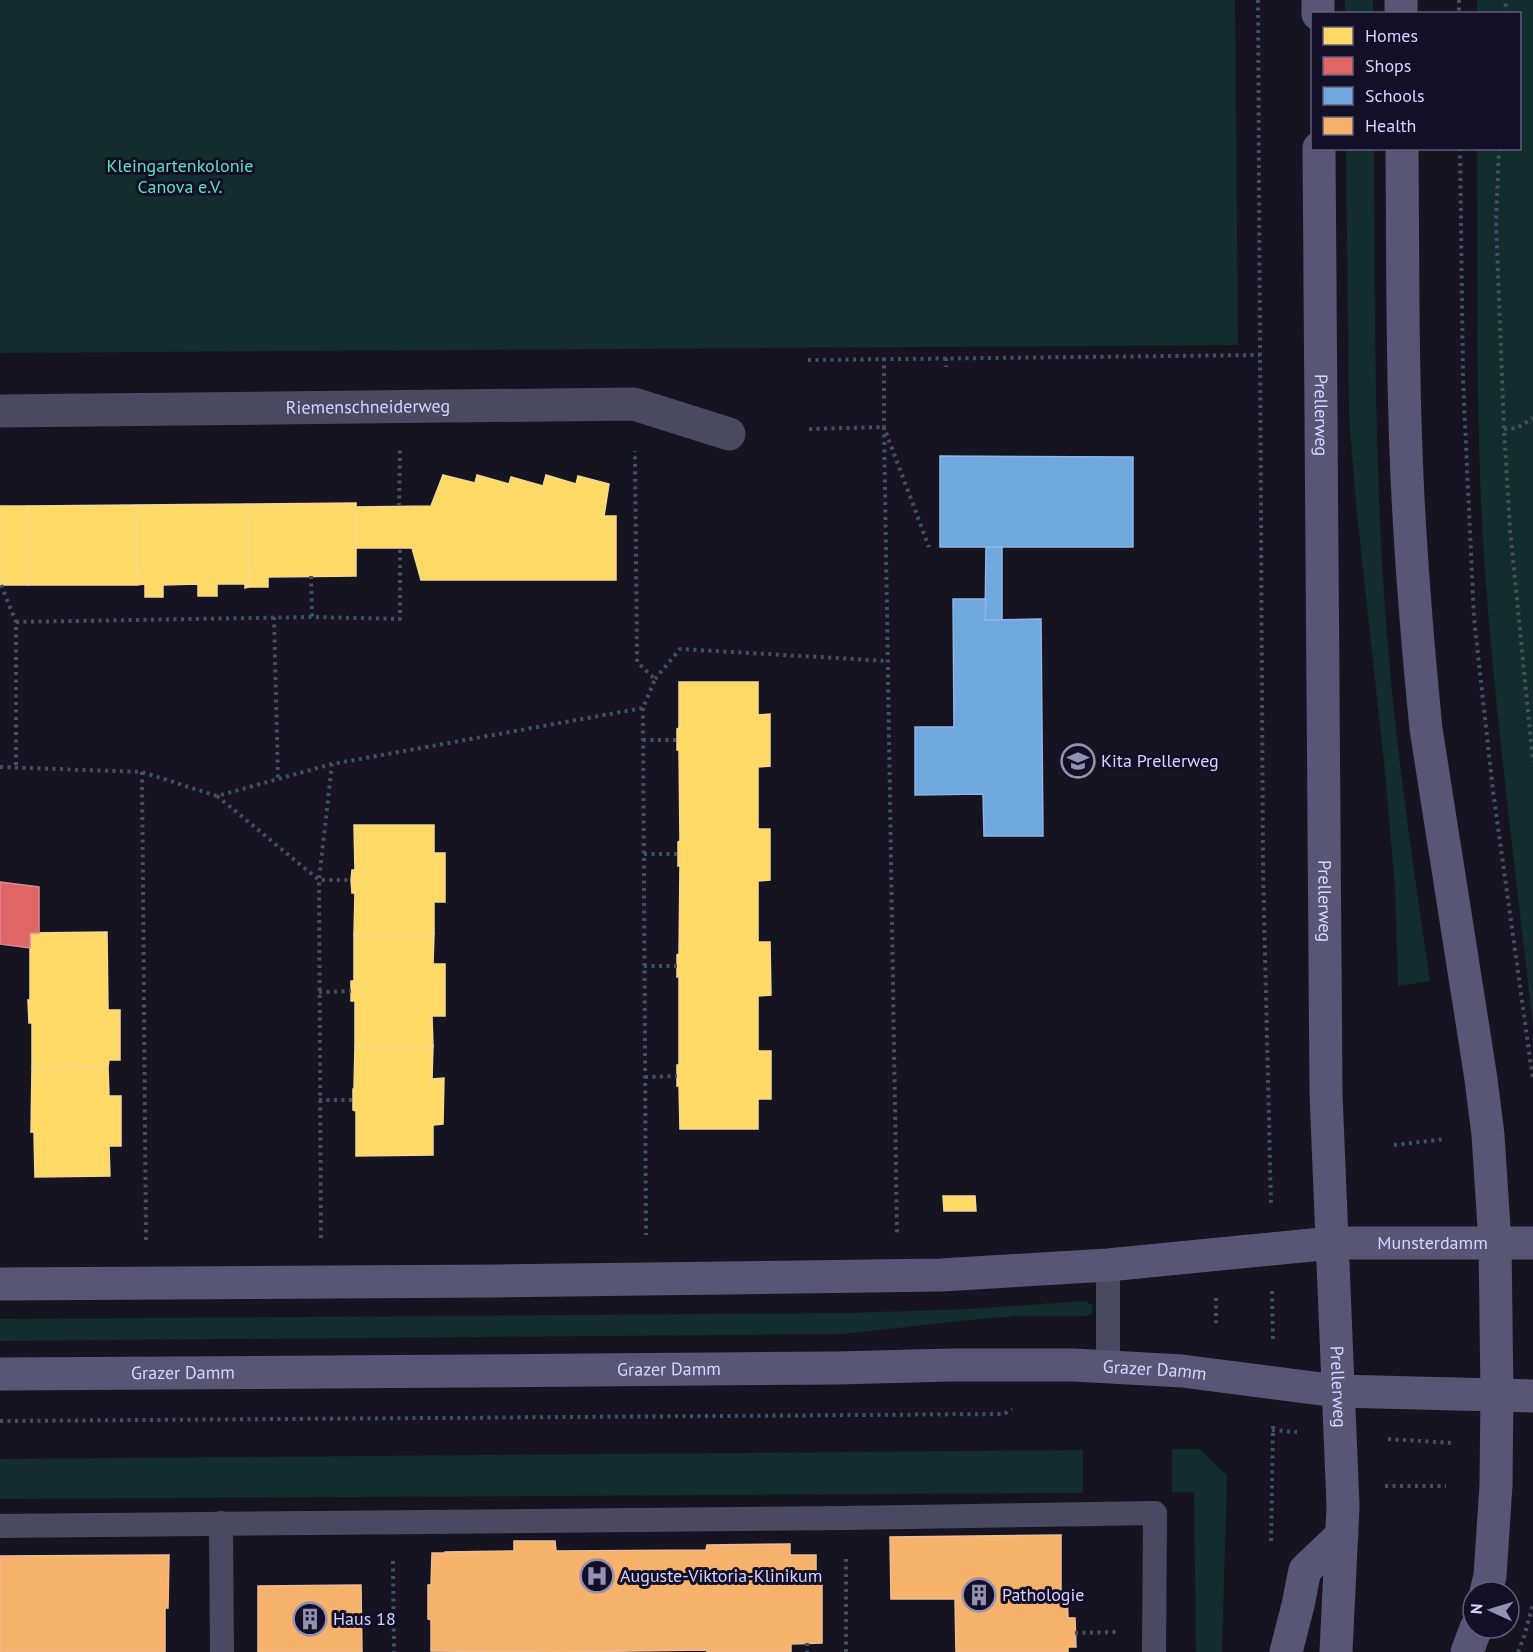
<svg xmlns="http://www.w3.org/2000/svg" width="1533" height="1652" font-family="'PT Sans',sans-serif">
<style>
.green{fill:#132c2d}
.homes{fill:#ffd966;stroke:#f4d894;stroke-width:1.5}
.shops{fill:#e06666;stroke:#de8794;stroke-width:1.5}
.schools{fill:#6fa8dc;stroke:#8fb5e6;stroke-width:1.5}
.health{fill:#f6b26b;stroke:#edbc97;stroke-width:1.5}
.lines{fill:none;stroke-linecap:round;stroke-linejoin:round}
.path{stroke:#44505f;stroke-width:4;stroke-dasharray:3 4.5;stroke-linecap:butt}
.service{stroke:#4a4962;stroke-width:24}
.minor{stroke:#4a4962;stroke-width:33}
.secondary{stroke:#575674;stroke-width:33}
.labels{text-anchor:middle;stroke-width:6;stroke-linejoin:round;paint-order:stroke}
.park-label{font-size:18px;fill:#5fe0c0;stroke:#130f26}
.street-label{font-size:18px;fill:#d9d4ff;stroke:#130f26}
.poi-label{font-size:18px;fill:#d9d4ff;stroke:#130f26;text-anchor:start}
</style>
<rect width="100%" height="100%" fill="#161421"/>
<g class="green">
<path d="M 0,0 L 1235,0 L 1238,345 L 0,353 Z"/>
<rect x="1345" y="0" width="28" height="13"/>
<path d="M 1477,0 L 1533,0 L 1533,1026 C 1516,875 1496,723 1485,571 C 1475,430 1478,289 1477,149 L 1520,148 L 1520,14 L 1477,13 Z"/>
<path d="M 1346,149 L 1374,149 C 1375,311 1374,473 1387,634 C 1396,750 1413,866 1430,981 L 1398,986 L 1395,888 L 1385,771 L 1357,515 L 1349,416 Z"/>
<path d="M 1085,1301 L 1091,1304 L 1093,1309 L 1091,1314 L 1086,1316 L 1017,1316 L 969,1320 L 843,1334 L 0,1341 L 0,1319 L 847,1313 L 969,1309 Z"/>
<path d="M 1172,1449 L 1200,1449 L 1227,1476 L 1222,1652 L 1196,1652 L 1194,1492 L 1172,1492 Z"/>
<path d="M 1083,1450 L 1083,1493 L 0,1499 L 0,1459 Z"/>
</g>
<g class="homes">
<path d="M 443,475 L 475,483 L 477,475 L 509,484 L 511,477 L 543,486 L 546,475 L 576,484 L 578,476 L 609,484 L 604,516 L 616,516 L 616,580 L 421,580 L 412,548 L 356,548 L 356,507 L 431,506 Z"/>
<path d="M 356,503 L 356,576 L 268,577 L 268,587 L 249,587 L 248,504 Z"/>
<path d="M 248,504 L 249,587 L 245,588 L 245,584 L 217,584 L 217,596 L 198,596 L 198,584 L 163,585 L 163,597 L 145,597 L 145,584 L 137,585 L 136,505 Z"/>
<path d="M 136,505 L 137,585 L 28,585 L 28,506 Z"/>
<rect x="0" y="506" width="28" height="79"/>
<path d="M 679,682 L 758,682 L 758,715 L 770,714 L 770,766 L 758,767 L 758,829 L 770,829 L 770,880 L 758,881 L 758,942 L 770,942 L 771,995 L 758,996 L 758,1051 L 771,1051 L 771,1099 L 758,1099 L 758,1129 L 680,1129 L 679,1086 L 677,1086 L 677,1065 L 679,1065 L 679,976 L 677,977 L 677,955 L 679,954 L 680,865 L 678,866 L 678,842 L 680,841 L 679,750 L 677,750 L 677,729 L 679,728 Z"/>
<path d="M 354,825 L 434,825 L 434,853 L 445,853 L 445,902 L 434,902 L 434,934 L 354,934 L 355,893 L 352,893 L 351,880 L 352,870 L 355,870 Z"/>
<path d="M 107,932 L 108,1010 L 120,1010 L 120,1060 L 109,1060 L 108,1067 L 32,1068 L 32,1023 L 29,1023 L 28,1000 L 30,1000 L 30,933 Z"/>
<path d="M 354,934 L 434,934 L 433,964 L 445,964 L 445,1016 L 432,1016 L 433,1046 L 355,1046 L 355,1001 L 351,1001 L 351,981 L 354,981 Z"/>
<path d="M 355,1046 L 433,1046 L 432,1079 L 444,1078 L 443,1124 L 433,1125 L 433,1155 L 356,1156 L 356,1111 L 353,1110 L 353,1089 L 354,1088 Z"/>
<path d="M 108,1067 L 109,1096 L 121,1096 L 121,1146 L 109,1146 L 110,1176 L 35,1177 L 34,1132 L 31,1132 L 32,1068 Z"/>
<path d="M 943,1196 L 975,1196 L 976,1211 L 944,1211 Z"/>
</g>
<path class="shops" d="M 0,882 L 39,887 L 39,933 L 30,933 L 30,948 L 0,944 Z"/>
<g class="schools">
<path d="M 940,456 L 1133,457 L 1133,547 L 940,547 Z"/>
<path d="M 986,547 L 1002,547 L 1002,620 L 985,620 Z"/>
<path d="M 953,599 L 986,599 L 985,620 L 1041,619 L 1043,836 L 984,836 L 983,794 L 915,795 L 915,727 L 954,727 Z"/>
</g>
<g class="health">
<path d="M 1061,1535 L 1061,1592 L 1067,1592 L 1068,1618 L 1075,1618 L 1076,1647 L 1068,1647 L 1068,1652 L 956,1652 L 955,1599 L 891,1599 L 890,1537 Z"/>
<path d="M 514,1541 L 555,1541 L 556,1551 L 706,1550 L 707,1545 L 790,1544 L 790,1555 L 816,1555 L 816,1583 L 822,1583 L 822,1643 L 791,1644 L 791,1652 L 707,1652 L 707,1650 L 556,1652 L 431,1651 L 431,1620 L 428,1619 L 428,1585 L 431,1585 L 432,1553 L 445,1553 L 445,1552 L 514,1551 Z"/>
<path d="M 169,1555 L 168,1608 L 165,1608 L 165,1652 L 0,1652 L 0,1556 Z"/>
<path d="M 361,1585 L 362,1652 L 258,1652 L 258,1586 Z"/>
</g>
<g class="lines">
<g class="path">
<path d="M 1258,0 L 1263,868 L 1271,1205"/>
<path d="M 1459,0 L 1459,14"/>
<path d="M 1505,14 L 1506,0"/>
<path d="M 1460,148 L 1463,380 L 1474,618 L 1493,791 L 1533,1080"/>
<path d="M 1499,148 L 1496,221 L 1504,429 L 1510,529 L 1533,762"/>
<path d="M 884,358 L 884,427 L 929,547"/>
<path d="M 946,358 L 946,367"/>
<path d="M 808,360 L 1260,355"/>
<path d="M 809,429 L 884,427 L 897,1233"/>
<path d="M 1504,429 L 1517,428 L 1533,418"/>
<path d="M 399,506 L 400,450"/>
<path d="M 311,576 L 312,617"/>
<path d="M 1,585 L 16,622 L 16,767"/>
<path d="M 274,617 L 278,779"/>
<path d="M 16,622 L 312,617 L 400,619 L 400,548"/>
<path d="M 655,679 L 680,649 L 888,661"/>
<path d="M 643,708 L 646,1235"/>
<path d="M 643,740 L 677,740"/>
<path d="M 0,767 L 142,772 L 217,796 L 332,764 L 643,708 L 655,679 L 637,662 L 635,451"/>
<path d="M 142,772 L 146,1240"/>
<path d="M 217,796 L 319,880 L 351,880"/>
<path d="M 644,854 L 678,854"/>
<path d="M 644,966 L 677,966"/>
<path d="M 319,992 L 351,991"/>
<path d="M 645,1077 L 677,1076"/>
<path d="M 319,1100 L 353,1100"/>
<path d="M 1394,1145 L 1446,1139"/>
<path d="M 321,1238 L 319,880 L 332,764"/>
<path d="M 1272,1291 L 1273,1340"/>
<path d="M 1216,1298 L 1216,1323"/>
<path d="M 0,1421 L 1004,1414 L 1012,1409"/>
<path d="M 1272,1430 L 1297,1432"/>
<path d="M 1388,1439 L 1452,1443"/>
<path d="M 1385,1486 L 1446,1486"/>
<path d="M 1271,1541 L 1273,1426"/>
<path d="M 393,1561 L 394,1652"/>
<path d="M 1075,1633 L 1117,1632"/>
<path d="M 807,1643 L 807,1652"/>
<path d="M 846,1652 L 846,1557"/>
<path d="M 1518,1652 L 1524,1637 L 1533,1604"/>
</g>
<g class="service">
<path d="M 1108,1366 L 1108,1265"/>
<path d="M 221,1523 L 222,1652"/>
<path d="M 0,1526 L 846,1518 L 1155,1513 L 1154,1652"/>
</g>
<path class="minor" id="s1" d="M 0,411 L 634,404 L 729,434"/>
<g class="secondary">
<path d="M 1318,0 L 1318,14"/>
<path d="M 1401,0 L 1401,14"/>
<path id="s2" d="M 1319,148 L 1326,1094 L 1343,1506 L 1336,1652"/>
<path d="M 1402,148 C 1403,271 1402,394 1409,516 C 1413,587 1419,658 1426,729 L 1481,1079 L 1488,1135 L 1495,1243 L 1497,1395 L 1496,1485 L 1490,1576 L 1486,1592"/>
<path id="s3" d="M 0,1284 L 496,1281 L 941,1275 L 1108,1265 L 1332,1243 L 1533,1243"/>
<path id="s4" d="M 0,1374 L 473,1371 L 837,1368 L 951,1365 L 1074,1365 L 1182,1371 L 1337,1391 L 1533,1396"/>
<path d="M 1286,1652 L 1298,1605 L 1305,1570 L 1342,1535"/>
<path d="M 1467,1652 L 1476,1628"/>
</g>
</g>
<defs>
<symbol id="school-ring" viewBox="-11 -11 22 22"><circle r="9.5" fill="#130f26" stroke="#9591b1" stroke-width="1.5"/><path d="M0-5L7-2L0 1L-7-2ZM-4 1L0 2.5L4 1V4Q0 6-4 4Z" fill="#9591b1"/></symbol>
<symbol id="hospital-ring" viewBox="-11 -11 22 22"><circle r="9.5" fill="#130f26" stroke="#9591b1" stroke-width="1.5"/><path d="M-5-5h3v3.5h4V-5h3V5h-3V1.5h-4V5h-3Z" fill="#9591b1"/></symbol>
<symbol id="building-ring" viewBox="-11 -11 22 22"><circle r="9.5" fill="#130f26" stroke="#9591b1" stroke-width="1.5"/><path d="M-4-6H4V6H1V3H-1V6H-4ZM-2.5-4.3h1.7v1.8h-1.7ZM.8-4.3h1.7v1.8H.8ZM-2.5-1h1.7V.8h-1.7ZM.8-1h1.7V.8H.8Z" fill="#9591b1"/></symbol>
</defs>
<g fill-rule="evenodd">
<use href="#school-ring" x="1059" y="742" width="38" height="38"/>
<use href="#hospital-ring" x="578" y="1557" width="38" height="38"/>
<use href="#building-ring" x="960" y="1576" width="38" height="38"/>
<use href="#building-ring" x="291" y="1600" width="38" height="38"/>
</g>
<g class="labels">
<g class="park-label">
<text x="180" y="172">Kleingartenkolonie<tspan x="180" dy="21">Canova e.V.</tspan></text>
</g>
<g class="street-label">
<text dy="6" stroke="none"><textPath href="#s1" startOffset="368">Riemenschneiderweg</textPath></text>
<text dy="6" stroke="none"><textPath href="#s2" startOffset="267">Prellerweg</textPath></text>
<text dy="6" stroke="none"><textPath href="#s2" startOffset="753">Prellerweg</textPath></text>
<text dy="6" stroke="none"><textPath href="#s3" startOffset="1434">Munsterdamm</textPath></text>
<text dy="6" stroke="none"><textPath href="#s4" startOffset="669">Grazer Damm</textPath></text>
<text dy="6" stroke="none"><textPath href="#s4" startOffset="1155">Grazer Damm</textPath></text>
<text dy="6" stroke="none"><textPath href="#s4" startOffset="183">Grazer Damm</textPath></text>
<text dy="6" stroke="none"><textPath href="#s2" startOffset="1239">Prellerweg</textPath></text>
</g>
<g class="poi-label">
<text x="1101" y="767">Kita Prellerweg</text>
<text x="620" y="1582">Auguste-Viktoria-Klinikum</text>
<text x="1002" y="1601">Pathologie</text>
<text x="333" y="1625">Haus 18</text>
</g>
</g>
<rect x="1311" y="12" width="210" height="138" fill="#130f26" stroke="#625e7d" stroke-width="1.5"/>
<rect x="1323" y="27" width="30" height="18" fill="#ffd966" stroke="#625e7d" stroke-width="1.5"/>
<text x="1365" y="42" font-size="18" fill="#d9d4ff">Homes</text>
<rect x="1323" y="57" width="30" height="18" fill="#e06666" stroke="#625e7d" stroke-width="1.5"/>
<text x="1365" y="72" font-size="18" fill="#d9d4ff">Shops</text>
<rect x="1323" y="87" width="30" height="18" fill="#6fa8dc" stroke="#625e7d" stroke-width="1.5"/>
<text x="1365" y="102" font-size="18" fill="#d9d4ff">Schools</text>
<rect x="1323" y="117" width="30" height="18" fill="#f6b26b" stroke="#625e7d" stroke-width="1.5"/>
<text x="1365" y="132" font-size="18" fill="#d9d4ff">Health</text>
<g transform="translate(1491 1610) rotate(274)"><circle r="28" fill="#130f26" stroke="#625e7d" stroke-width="1.5"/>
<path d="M0-4.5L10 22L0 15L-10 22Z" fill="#9591b1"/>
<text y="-9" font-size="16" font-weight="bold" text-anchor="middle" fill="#d9d4ff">N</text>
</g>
</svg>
